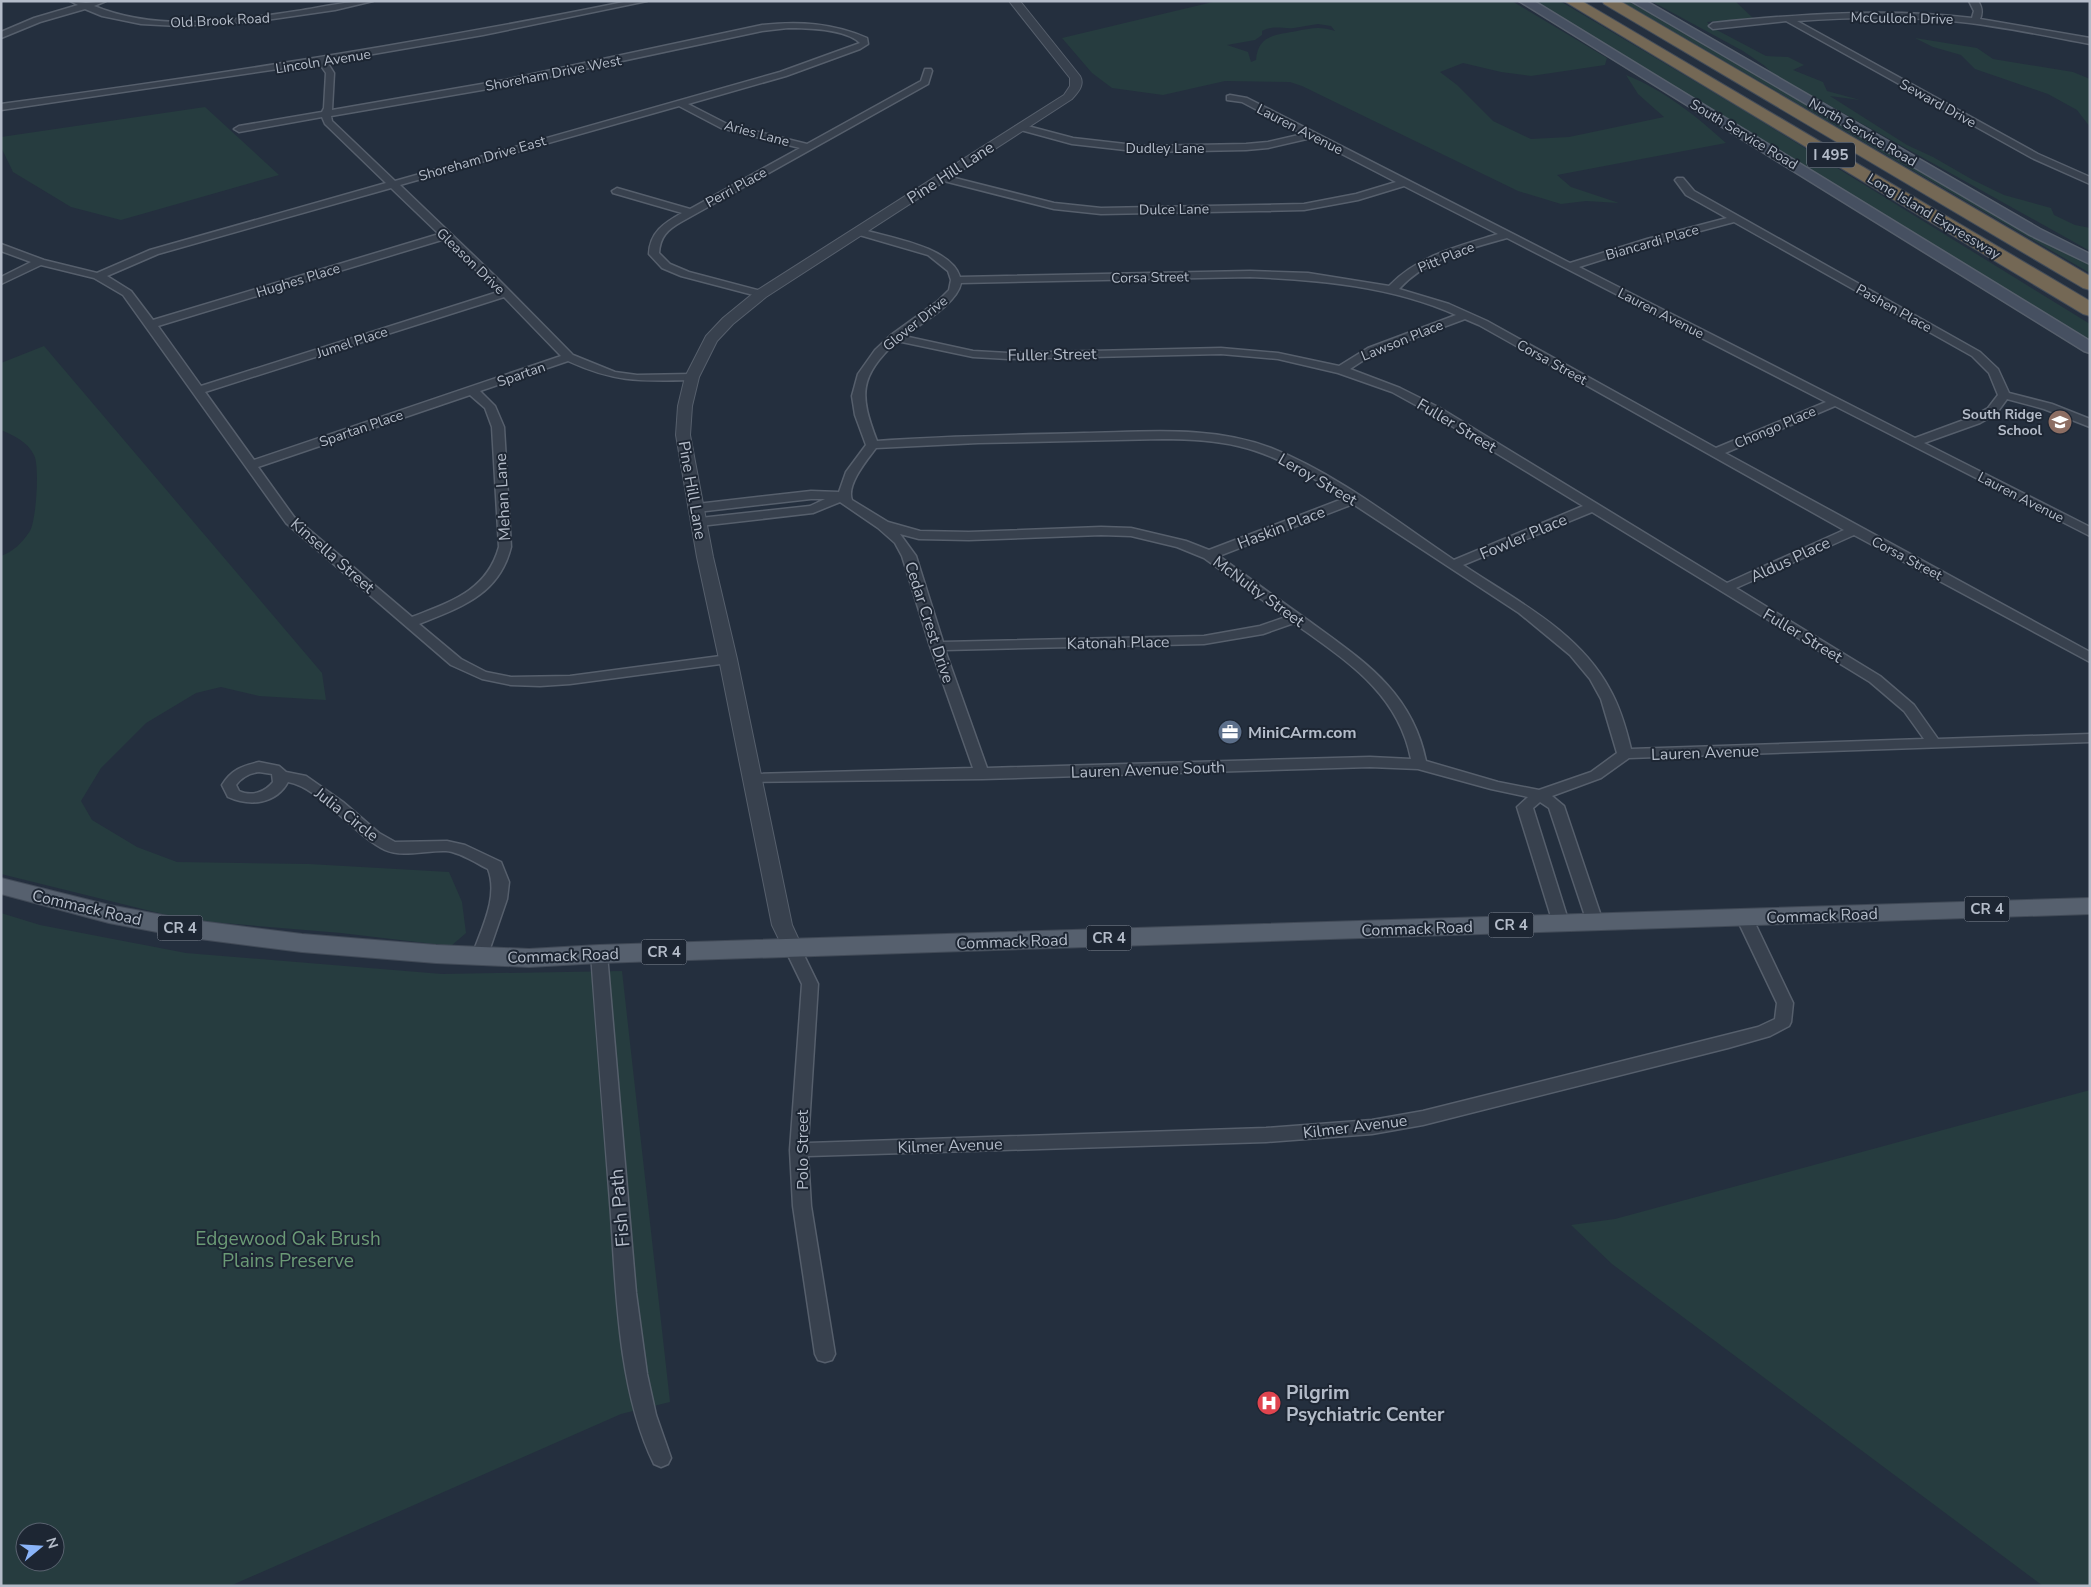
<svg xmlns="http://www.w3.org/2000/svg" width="2091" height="1587" font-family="'Nunito Sans',sans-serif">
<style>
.green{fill:#263c3f;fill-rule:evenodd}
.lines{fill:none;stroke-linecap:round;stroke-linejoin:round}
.minor-casing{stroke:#565f6c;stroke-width:3}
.tertiary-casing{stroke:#565f6c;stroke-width:2}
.secondary-casing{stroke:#565f6c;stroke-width:3}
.primary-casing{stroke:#414a57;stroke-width:2}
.motorway-casing{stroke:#434c59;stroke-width:2}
.minor{fill:#38414e;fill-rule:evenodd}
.tertiary{fill:#38414e;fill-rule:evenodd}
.secondary{fill:#465061;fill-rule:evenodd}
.primary{fill:#56606e;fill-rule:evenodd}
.motorway{fill:#746855;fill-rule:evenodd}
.labels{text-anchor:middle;stroke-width:4;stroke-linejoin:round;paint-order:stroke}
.far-street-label{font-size:14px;fill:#b4bcc9;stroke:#1d2633}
.far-poi-label{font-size:14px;font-weight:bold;fill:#b4bcc9;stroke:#1d2633;text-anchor:end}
.shield{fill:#1d2633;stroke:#878f9c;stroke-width:1}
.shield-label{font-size:15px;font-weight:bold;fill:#b4bcc9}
.street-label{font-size:16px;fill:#b4bcc9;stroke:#1d2633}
.poi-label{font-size:16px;font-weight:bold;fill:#b4bcc9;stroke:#1d2633;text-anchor:start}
.near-street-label{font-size:19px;fill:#b4bcc9;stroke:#1d2633}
.near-park-label{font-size:19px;fill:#6b9a76;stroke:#1d2633}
.near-poi-label{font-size:19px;font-weight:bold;fill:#b4bcc9;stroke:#1d2633;text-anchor:start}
</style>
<rect width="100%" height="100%" fill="#242f3e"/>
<g class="green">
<path d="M 1217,1 L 1512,1 L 1607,58 L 1605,65 L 1531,76 L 1501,72 L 1463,63 L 1440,72 L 1457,85 L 1493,121 L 1531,139 L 1569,137 L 1664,117 L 1638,94 L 1626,75 C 1664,90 1696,116 1726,143 L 1557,175 L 1571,187 L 1619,203 L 1586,201 L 1561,204 L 1518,191 L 1302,86 L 1290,82 L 1225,81 L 1163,95 L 1112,88 L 1092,73 L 1062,38 ZM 1318,24 L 1331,26 L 1335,31 C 1321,26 1311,28 1297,31 C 1277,35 1258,34 1256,60 L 1251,62 L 1248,52 L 1227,45 L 1255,40 L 1262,35 L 1262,31 C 1273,25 1282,29 1294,28 C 1302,27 1309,25 1318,24 Z"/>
<path d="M 1529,1 L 1560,1 L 1743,110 L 2090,324 L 2090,342 Z"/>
<path d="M 1621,1 L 1628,1 L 1964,195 L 2090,265 L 2090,273 Z"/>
<path d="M 1651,1 L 1735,1 L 1753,18 L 1707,22 L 1713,28 L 1766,56 L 1788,57 L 1804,65 L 1793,70 L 1823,82 L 1827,91 L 1860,100 L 1830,96 L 1907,145 L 1933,157 L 1973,180 L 2004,195 L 2051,208 L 2054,215 L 2075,225 L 2090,228 L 2090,251 L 1773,74 L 1765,66 L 1743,51 Z"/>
<path d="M 1915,38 L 1977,48 L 1993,59 L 2073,72 L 2090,79 L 2090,127 L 2077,110 L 2048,94 L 1975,69 L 1961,55 L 1933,47 Z"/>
<path d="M 205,107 L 279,175 L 121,220 L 71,207 L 13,172 L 1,147 L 1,137 Z"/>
<path d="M 44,346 L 322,673 L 326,700 L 259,696 L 221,687 L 196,693 L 146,723 L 101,768 L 81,801 L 92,820 L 137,847 L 177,862 L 309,864 L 449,872 L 462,902 L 466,933 L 451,946 L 341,933 L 187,920 L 1,874 L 1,556 C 14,551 22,543 30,531 C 36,521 40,466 34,455 C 28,442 13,435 1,430 L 1,363 Z"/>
<path d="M 1,913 L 40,925 L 186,953 L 442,974 L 622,971 L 670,1402 L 621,1414 L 230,1586 L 1,1586 ZM 25,1532 L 55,1532 L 55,1562 L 25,1562 Z"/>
<path d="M 2090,1090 L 2090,1586 L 2043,1586 L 1612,1264 L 1571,1225 L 1615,1219 Z"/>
</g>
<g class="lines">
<defs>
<g id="minor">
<path d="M 70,1 L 86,3 L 106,1 L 94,6 C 156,32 232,21 297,11 C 323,7 347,1 373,1 L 335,10 L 259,21 L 179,26 L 141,24 L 102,16 L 85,9 L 40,22 L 1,38 L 1,32 L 34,18 L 78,5 Z"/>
<path d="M 629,1 L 647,1 L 483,35 L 327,62 L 334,73 L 332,110 L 505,80 L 762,25 C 799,21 833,23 867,38 L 868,44 L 860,49 L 786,76 L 688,104 L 727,124 L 807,144 L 921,81 L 925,69 L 931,69 L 932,71 L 928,84 L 681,222 C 667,230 660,237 659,253 L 670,264 L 689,272 L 765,292 L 766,294 L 765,296 L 761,297 L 681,276 L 662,268 L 649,254 C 650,232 664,223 682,213 L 613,193 L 612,191 L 617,188 L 690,209 L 800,148 L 721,128 L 679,106 L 400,185 L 496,277 L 573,355 L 615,372 L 637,375 L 692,374 L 698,377 L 692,380 C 641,381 616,383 568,361 L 480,391 L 495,406 L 504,427 L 511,547 C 499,595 461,607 419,624 L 461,659 L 486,672 L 511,677 L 570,676 L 728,655 L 735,659 L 728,663 L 570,684 L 540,686 L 511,685 L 482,679 L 451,665 L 286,523 L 123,295 L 94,278 L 41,265 L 1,284 L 1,277 L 31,262 L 1,251 L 1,244 L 44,260 L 97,273 L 150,250 L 386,183 L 325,124 L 322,117 L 239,132 L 234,129 L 239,126 L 322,112 L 324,108 L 326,73 L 319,63 L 1,110 L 1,104 C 212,76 421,43 629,1 ZM 788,28 C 808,28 846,29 860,43 L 780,72 L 395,181 L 332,121 L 331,116 L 505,86 L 762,31 ZM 391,188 L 439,234 L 153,320 L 131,291 L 107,276 L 158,254 ZM 445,239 L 498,292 L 201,386 L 158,326 ZM 504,297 L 561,356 L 254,460 L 205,392 ZM 470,395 L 485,408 L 492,427 L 499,547 C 487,591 450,602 412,617 L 294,517 L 258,467 Z"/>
<path d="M 1969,1 L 1978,1 C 1982,7 1983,12 1980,19 L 2090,38 L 2090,44 C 2047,36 2005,27 1961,22 C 1907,16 1852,17 1797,21 L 2038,154 L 2090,177 L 2090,184 L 2032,158 L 1786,21 L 1713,29 L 1709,26 L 1713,23 C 1799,14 1886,8 1972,18 L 1974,11 Z"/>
<path d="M 1230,95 L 1247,98 L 1570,263 L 1647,239 L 1727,218 L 1686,195 L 1675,180 L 1677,178 L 1683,178 L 1694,191 L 1980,352 L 1998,369 L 2009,393 L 2052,404 L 2090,419 L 2090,427 L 2044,409 L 2007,399 L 1996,414 L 1980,423 L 1924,443 L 2090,527 L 2090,536 L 1835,406 L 1725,453 L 2090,652 L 2090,662 L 1854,535 L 1736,588 L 1880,676 L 1914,705 L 1938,739 L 2090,734 L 2090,742 L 1629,758 L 1601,778 L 1552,796 L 1564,806 L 1603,922 L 1601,926 L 1595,927 L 1589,926 L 1587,922 L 1549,808 L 1540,802 L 1533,808 L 1569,923 L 1567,927 L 1561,928 L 1555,927 L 1553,923 L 1517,807 L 1528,797 L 1491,789 L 1418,769 L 1370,767 L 982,779 L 747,782 L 745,779 L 747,776 L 752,774 L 973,768 L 930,646 L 902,556 L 895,543 L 878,528 L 840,502 L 813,513 L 700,526 L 694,522 L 700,518 L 810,506 L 825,499 L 811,499 L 697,512 L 691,508 L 697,504 L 811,491 L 839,492 L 846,472 L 866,445 L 855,415 L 852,396 L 858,374 L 875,350 L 891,335 L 938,301 L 949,290 L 951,280 L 948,271 L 928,255 L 856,234 L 855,232 L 856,230 L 864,230 C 891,238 951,247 960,277 L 1250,271 L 1308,273 L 1389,286 C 1419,255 1459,246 1498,234 L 1404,186 L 1358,200 L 1304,210 L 1101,214 L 1054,209 L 940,180 L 938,178 L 943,175 L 1054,203 L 1101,208 L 1304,204 L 1356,194 L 1396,182 L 1311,138 L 1268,148 L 1246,150 L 1143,152 L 1072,144 L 1017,129 L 1015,127 L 1020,124 L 1073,138 L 1143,146 L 1246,144 L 1268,142 L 1303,134 L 1242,102 L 1227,100 L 1227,96 ZM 1734,222 L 1972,356 L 1989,373 L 1998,395 L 1988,408 L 1972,417 L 1915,438 L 1579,267 L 1655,243 ZM 1507,238 L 1826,402 L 1716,448 L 1487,321 L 1449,304 L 1399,289 C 1427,258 1468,249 1507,238 ZM 1250,277 C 1319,280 1392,286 1456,315 L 1368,348 L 1339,366 L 1278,353 L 1221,348 L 1008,353 L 973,351 L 904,336 C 921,323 957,304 961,283 ZM 1465,319 L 1479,325 L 1844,530 L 1727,583 L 1440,408 L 1400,388 L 1350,369 L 1376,352 ZM 897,341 L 973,357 L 1008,359 L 1221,354 L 1278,359 L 1338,373 L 1392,392 L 1432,414 L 1583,506 L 1454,560 C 1396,521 1337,474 1271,448 C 1211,425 1146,432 1084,433 C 1015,435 946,436 877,441 C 859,394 859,377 897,341 ZM 1162,439 C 1187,439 1213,440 1238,446 C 1277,455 1312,477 1345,498 L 1209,550 L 1186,541 L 1131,528 L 1101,527 L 969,532 L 920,531 L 888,522 L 852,500 C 846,485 867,460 876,448 L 978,443 ZM 1353,504 L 1519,613 L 1570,655 L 1590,679 L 1601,699 L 1617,753 L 1591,772 L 1539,790 L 1498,782 L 1426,761 C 1412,691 1362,660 1309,621 C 1279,600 1249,578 1219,556 ZM 1592,512 L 1870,682 L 1904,711 L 1924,739 L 1631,749 C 1626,728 1620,707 1609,688 C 1578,631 1515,600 1463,565 ZM 900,534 L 919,539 L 969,540 L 1101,535 L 1131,536 L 1177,547 L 1204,558 L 1286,617 L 1260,626 L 1204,636 L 943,642 L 916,556 ZM 1294,623 C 1345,660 1398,692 1411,759 L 1370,757 L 987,768 L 945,650 L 1204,644 L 1263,634 Z"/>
<path d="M 259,762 L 279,766 L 286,772 L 306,776 L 343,802 L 379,833 L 395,842 L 447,841 L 465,845 L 501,862 L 509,882 L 507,899 L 486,960 L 480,962 L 474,960 L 472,956 C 481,929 499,897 488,869 C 476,863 460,852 446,851 C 427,850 403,858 385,850 C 354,835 319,787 288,782 C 276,804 250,807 228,797 L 222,785 C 231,770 242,766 259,762 ZM 259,772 L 272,774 L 273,782 C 265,792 252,797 239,791 L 236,785 C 242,777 250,773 259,772 Z"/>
<path d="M 1744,912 L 1750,913 L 1752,917 L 1793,1003 L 1791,1022 L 1789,1026 L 1770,1036 L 1728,1048 L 1423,1125 L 1372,1134 L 1266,1142 L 808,1156 L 811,1206 L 835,1354 L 832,1360 L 825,1362 L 818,1360 L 815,1354 L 793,1206 L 790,1150 L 802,984 L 785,949 L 787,945 L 793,943 L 799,945 L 818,984 L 808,1143 L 1266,1128 L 1372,1120 L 1423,1111 L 1758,1027 L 1775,1019 L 1777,1003 L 1736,917 L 1738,913 Z"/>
<path d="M 599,948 L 605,950 L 607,954 L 636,1293 L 647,1374 L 656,1415 L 671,1458 L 668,1464 L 661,1467 L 654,1464 C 619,1393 616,1294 611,1215 C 604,1128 597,1041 591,954 L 593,950 Z"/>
</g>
<path id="tertiary" d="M 1009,1 L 1020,1 L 1080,76 C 1085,85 1078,92 1072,99 L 766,297 L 733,324 L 717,341 L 699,377 L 692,406 L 690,435 L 713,557 L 737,659 L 792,925 L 803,949 L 800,954 L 793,956 L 786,954 L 772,925 L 719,659 L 697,557 L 676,435 L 678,406 L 685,377 L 706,336 L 723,318 L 756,291 L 1064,95 L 1070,86 L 1070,78 Z"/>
<g id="secondary">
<path d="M 1519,1 L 1534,1 L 2090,341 L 2090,353 L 2084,351 Z"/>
<path d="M 1631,1 L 1646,1 L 2040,229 L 2090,254 L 2090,264 L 2030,235 Z"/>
</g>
<path id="primary" d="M 1,878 L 109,905 L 184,919 L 302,934 L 436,945 L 529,949 L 599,945 L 2090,898 L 2090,914 L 599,963 L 529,967 L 436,963 L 302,952 L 184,937 L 109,923 L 1,894 Z"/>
<g id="motorway">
<path d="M 1564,1 L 1582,1 L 2090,301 L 2090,316 L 2083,314 Z"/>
<path d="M 1602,1 L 1620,1 L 2090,276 L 2090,290 L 2083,288 L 1604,4 Z"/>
</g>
</defs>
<use href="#minor" class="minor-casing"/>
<use href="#tertiary" class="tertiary-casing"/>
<use href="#secondary" class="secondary-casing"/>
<use href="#primary" class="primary-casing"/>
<use href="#motorway" class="motorway-casing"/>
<use href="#minor" class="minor"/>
<use href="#tertiary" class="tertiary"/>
<use href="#secondary" class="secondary"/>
<use href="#primary" class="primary"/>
<use href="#motorway" class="motorway"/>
</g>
<defs>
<symbol id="school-disc" viewBox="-11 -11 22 22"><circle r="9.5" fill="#8d6e63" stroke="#1d2633"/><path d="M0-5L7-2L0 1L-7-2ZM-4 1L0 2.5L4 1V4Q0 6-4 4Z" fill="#fff"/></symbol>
<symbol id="office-disc" viewBox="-11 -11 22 22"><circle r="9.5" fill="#5c6f8a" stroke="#1d2633"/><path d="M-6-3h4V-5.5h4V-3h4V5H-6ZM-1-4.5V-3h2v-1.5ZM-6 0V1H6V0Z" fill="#fff"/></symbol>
<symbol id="hospital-disc" viewBox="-11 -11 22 22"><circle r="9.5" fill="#e0444e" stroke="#1d2633"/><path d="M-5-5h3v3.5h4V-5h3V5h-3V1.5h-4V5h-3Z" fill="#fff"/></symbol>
</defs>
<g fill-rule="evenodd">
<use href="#school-disc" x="2046" y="408" width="28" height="28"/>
<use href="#office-disc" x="1216" y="718" width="28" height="28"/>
<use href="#hospital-disc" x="1255" y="1389" width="28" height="28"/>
</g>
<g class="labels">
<g class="far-street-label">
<text transform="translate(1902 18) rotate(1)" y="5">McCulloch Drive</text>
<text transform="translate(220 20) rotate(-3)" y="5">Old Brook Road</text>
<text transform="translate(323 61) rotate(-9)" y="5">Lincoln Avenue</text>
<text transform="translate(553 73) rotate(-11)" y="5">Shoreham Drive West</text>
<text transform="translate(1938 103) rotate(29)" y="5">Seward Drive</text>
<text transform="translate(1300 129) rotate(27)" y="5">Lauren Avenue</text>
<text transform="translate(1863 132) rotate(30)" y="5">North Service Road</text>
<text transform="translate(757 133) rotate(15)" y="5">Aries Lane</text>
<text transform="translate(1744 134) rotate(31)" y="5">South Service Road</text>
<text x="1165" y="153">Dudley Lane</text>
<text transform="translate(482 158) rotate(-16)" y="5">Shoreham Drive East</text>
<text transform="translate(736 187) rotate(-29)" y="5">Perri Place</text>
<text transform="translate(1174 209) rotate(-1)" y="5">Dulce Lane</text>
<text transform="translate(1934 216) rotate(31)" y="5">Long Island Expressway</text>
<text transform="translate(1652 242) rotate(-16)" y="5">Biancardi Place</text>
<text transform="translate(1446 257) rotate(-22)" y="5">Pitt Place</text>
<text transform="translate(471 261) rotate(44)" y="5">Gleason Drive</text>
<text transform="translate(1150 277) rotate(-1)" y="5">Corsa Street</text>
<text transform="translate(298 280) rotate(-17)" y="5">Hughes Place</text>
<text transform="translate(1894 308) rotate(29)" y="5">Pashen Place</text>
<text transform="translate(1661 313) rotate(27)" y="5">Lauren Avenue</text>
<text transform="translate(915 323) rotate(-39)" y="5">Glover Drive</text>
<text transform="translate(1402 340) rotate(-22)" y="5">Lawson Place</text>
<text transform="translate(352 342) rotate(-18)" y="5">Jumel Place</text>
<text transform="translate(1552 362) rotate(29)" y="5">Corsa Street</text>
<text transform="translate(521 374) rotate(-19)" y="5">Spartan</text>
<text transform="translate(1775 427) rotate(-23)" y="5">Chongo Place</text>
<text transform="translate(361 428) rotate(-19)" y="5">Spartan Place</text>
<text transform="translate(2021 497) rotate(27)" y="5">Lauren Avenue</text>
<text transform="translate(1907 558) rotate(28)" y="5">Corsa Street</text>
</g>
<g class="far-poi-label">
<text x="2042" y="419">South Ridge<tspan x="2042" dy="16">School</tspan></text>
</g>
<g class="shield">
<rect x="1807" y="142.5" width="48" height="25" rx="4"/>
<rect x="1964.5" y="896.5" width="45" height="25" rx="4"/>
<rect x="1488.5" y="912.5" width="45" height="25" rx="4"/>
<rect x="157.5" y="915.5" width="45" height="25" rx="4"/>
<rect x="1086.5" y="925.5" width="45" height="25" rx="4"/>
<rect x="641.5" y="939.5" width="45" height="25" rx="4"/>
</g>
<g class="shield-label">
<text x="1831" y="160">I 495</text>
<text x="1987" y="914">CR 4</text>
<text x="1511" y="930">CR 4</text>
<text x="180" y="933">CR 4</text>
<text x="1109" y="943">CR 4</text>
<text x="664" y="957">CR 4</text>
</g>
<g class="street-label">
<text transform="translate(950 172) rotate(-33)" y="6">Pine Hill Lane</text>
<text transform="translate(1052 354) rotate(-1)" y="6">Fuller Street</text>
<text transform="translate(1457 425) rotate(31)" y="6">Fuller Street</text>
<text transform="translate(1318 479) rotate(30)" y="6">Leroy Street</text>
<text transform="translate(693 490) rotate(80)" y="6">Pine Hill Lane</text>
<text transform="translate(502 497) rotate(-93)" y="6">Mehan Lane</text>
<text transform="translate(1281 527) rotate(-21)" y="6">Haskin Place</text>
<text transform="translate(1523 536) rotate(-23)" y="6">Fowler Place</text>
<text transform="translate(333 555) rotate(41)" y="6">Kinsella Street</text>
<text transform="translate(1790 559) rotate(-25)" y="6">Aldus Place</text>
<text transform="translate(1259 591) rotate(36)" y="6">McNulty Street</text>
<text transform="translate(930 622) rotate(72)" y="6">Cedar Crest Drive</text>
<text transform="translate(1803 635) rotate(31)" y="6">Fuller Street</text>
<text transform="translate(1118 642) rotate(-1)" y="6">Katonah Place</text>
<text transform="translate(1705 752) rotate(-2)" y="6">Lauren Avenue</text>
<text transform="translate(1148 769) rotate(-2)" y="6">Lauren Avenue South</text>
<text transform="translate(347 814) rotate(38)" y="6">Julia Circle</text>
<text transform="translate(87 907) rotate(13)" y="6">Commack Road</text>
<text transform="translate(1822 915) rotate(-2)" y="6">Commack Road</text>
<text transform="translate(1417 928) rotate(-2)" y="6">Commack Road</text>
<text transform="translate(1012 941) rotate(-2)" y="6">Commack Road</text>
<text transform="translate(563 955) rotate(-2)" y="6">Commack Road</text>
<text transform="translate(1355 1126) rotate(-7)" y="6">Kilmer Avenue</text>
<text transform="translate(950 1145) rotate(-2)" y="6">Kilmer Avenue</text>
<text transform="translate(802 1150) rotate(-90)" y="6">Polo Street</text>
</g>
<g class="poi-label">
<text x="1248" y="738">MiniCArm.com</text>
</g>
<g class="near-street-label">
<text transform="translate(619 1208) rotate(-95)" y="7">Fish Path</text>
</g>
<g class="near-park-label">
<text x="288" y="1245">Edgewood Oak Brush<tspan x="288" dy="22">Plains Preserve</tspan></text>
</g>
<g class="near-poi-label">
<text x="1286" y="1399">Pilgrim<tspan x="1286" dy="22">Psychiatric Center</tspan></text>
</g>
</g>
<rect width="2091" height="1587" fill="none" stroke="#b4bcc9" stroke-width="5"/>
<g transform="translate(40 1547) rotate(72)"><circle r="24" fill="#1d2633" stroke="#59626f"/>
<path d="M0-4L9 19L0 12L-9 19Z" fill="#8ab4f8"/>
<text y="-8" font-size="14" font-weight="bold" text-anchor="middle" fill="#b4bcc9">N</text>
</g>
</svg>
